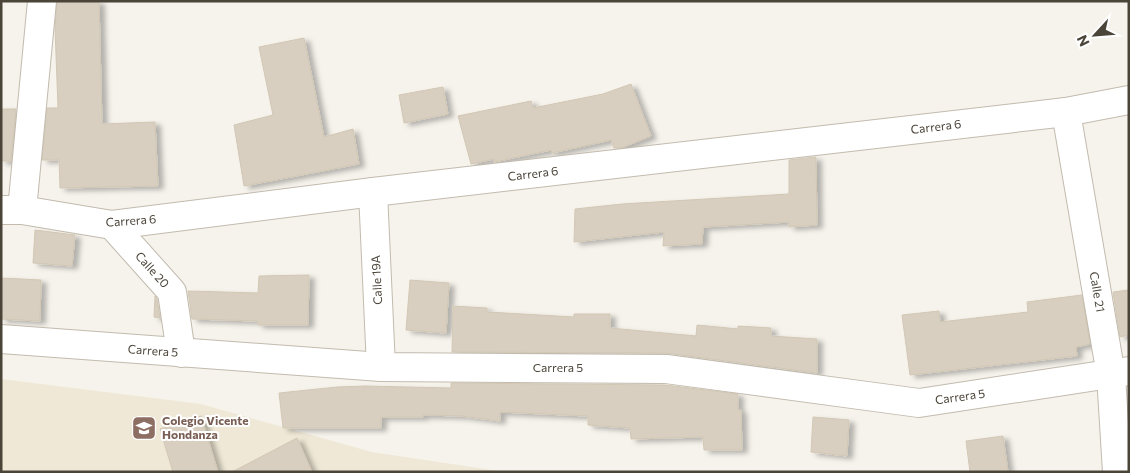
<svg xmlns="http://www.w3.org/2000/svg" width="1130" height="473" font-family="Commissioner,sans-serif">
<style>
.education{fill:#efe8d6}
.building{fill:#d8cfc1;stroke:#d3c7b4;filter:url(#shadow)}
.lines{fill:none;stroke-linecap:round;stroke-linejoin:round}
.minor-casing{stroke:#c2bbae;stroke-width:30}
.minor{stroke:#fff;stroke-width:28}
.labels{text-anchor:middle;stroke-width:4;stroke-linejoin:round;paint-order:stroke}
.street-label{font-size:12px;fill:#4b4439;stroke:#fff}
.education-label{font-size:12px;font-weight:bold;fill:#785e54;stroke:#fff;text-anchor:start}
</style>
<defs>
<filter id="shadow"><feDropShadow dx="5.5" dy="3" stdDeviation="2.5" flood-color="#0004"/></filter>
</defs>
<rect width="100%" height="100%" fill="#f6f3ec"/>
<path class="education" d="M 1,379 L 201,404 L 372,452 L 505,472 L 1,472 Z"/>
<g class="building">
<path d="M 57,1 L 99,1 L 102,124 L 155,122 L 158,186 L 60,188 L 59,160 L 42,160 L 47,108 L 58,108 L 55,28 Z"/>
<path d="M 304,38 L 324,137 L 353,129 L 359,164 L 244,186 L 234,125 L 273,115 L 259,47 Z"/>
<path d="M 631,84 L 651,136 L 621,148 L 614,148 L 611,140 L 552,153 L 551,150 L 494,162 L 494,159 L 471,164 L 458,116 L 531,101 L 533,108 L 603,94 Z"/>
<path d="M 443,87 L 448,114 L 404,123 L 399,95 Z"/>
<path d="M 1,109 L 16,109 L 11,161 L 1,161 Z"/>
<path d="M 816,157 L 817,225 L 789,227 L 789,222 L 703,227 L 702,244 L 663,246 L 664,232 L 574,242 L 575,209 L 622,204 L 789,194 L 789,160 Z"/>
<path d="M 35,230 L 75,235 L 72,266 L 33,263 Z"/>
<path d="M 309,275 L 308,325 L 258,325 L 258,321 L 192,319 L 188,291 L 258,293 L 259,276 Z"/>
<path d="M 1,278 L 41,280 L 40,321 L 1,319 Z"/>
<path d="M 410,280 L 449,283 L 446,333 L 406,330 Z"/>
<path d="M 1129,290 L 1129,335 L 1120,337 L 1113,292 Z"/>
<path d="M 1082,295 L 1090,344 L 1076,347 L 1077,356 L 910,375 L 902,315 L 939,311 L 940,322 L 1028,312 L 1027,302 Z"/>
<path d="M 155,296 L 157,299 L 160,318 L 154,317 Z"/>
<path d="M 453,306 L 487,308 L 487,312 L 574,317 L 574,314 L 610,314 L 610,328 L 696,336 L 697,325 L 738,329 L 738,326 L 771,328 L 771,336 L 817,339 L 817,373 L 666,353 L 452,352 Z"/>
<path d="M 451,383 L 665,385 L 738,394 L 738,410 L 741,410 L 742,450 L 704,450 L 703,437 L 631,439 L 630,428 L 588,425 L 588,416 L 500,412 L 500,421 L 462,416 L 423,415 L 423,417 L 381,417 L 381,428 L 283,428 L 279,393 L 337,387 L 365,386 L 451,388 Z"/>
<path d="M 201,416 L 218,472 L 173,472 L 160,429 Z"/>
<path d="M 813,417 L 849,420 L 847,456 L 811,452 Z"/>
<path d="M 1003,436 L 1008,472 L 970,472 L 966,441 Z"/>
<path d="M 297,438 L 312,472 L 232,472 Z"/>
</g>
<g class="lines">
<defs>
<g id="minor">
<path d="M 1066,112 L 1111,375 L 1117,472"/>
<path d="M 373,192 L 381,367"/>
<path d="M 1,210 L 22,210 L 112,225 L 373,192 L 1066,112 L 1129,100"/>
<path d="M 22,210 L 42,1"/>
<path d="M 112,225 L 172,292 L 181,353"/>
<path d="M 1,339 L 381,367 L 666,369 L 919,403 L 1129,371"/>
</g>
</defs>
<use href="#minor" class="minor-casing"/>
<use href="#minor" class="minor"/>
</g>
<defs>
<symbol id="school-square" viewBox="-11 -11 22 22"><rect x="-9" y="-9" width="18" height="18" rx="4" fill="#8d6e63" stroke="#fff"/><path d="M0-5L7-2L0 1L-7-2ZM-4 1L0 2.5L4 1V4Q0 6-4 4Z" fill="#fff"/></symbol>
</defs>
<g fill-rule="evenodd">
<use href="#school-square" x="130" y="414" width="28" height="28"/>
</g>
<g class="labels">
<g class="street-label">
<text transform="translate(936 127) rotate(-7)" y="4">Carrera 6</text>
<text transform="translate(533 174) rotate(-7)" y="4">Carrera 6</text>
<text transform="translate(131 221) rotate(-4)" y="4">Carrera 6</text>
<text transform="translate(152 270) rotate(48)" y="4">Calle 20</text>
<text transform="translate(377 280) rotate(-93)" y="4">Calle 19A</text>
<text transform="translate(1097 292) rotate(80)" y="4">Calle 21</text>
<text transform="translate(153 351) rotate(4)" y="4">Carrera 5</text>
<text x="558" y="372">Carrera 5</text>
<text transform="translate(960 397) rotate(-8)" y="4">Carrera 5</text>
</g>
<g class="education-label">
<text x="162" y="425">Colegio Vicente<tspan x="162" dy="14">Hondanza</tspan></text>
</g>
</g>
<rect width="1130" height="473" fill="none" stroke="#4b4439" stroke-width="5"/>
<g transform="translate(1095 35) rotate(244)" stroke="#ffffff" stroke-width="4" paint-order="stroke">
<path d="M0-4L9 19L0 12L-9 19Z" fill="#4b4439"/>
<text y="-8" font-size="14" font-weight="bold" text-anchor="middle" fill="#4b4439">N</text>
</g>
</svg>
